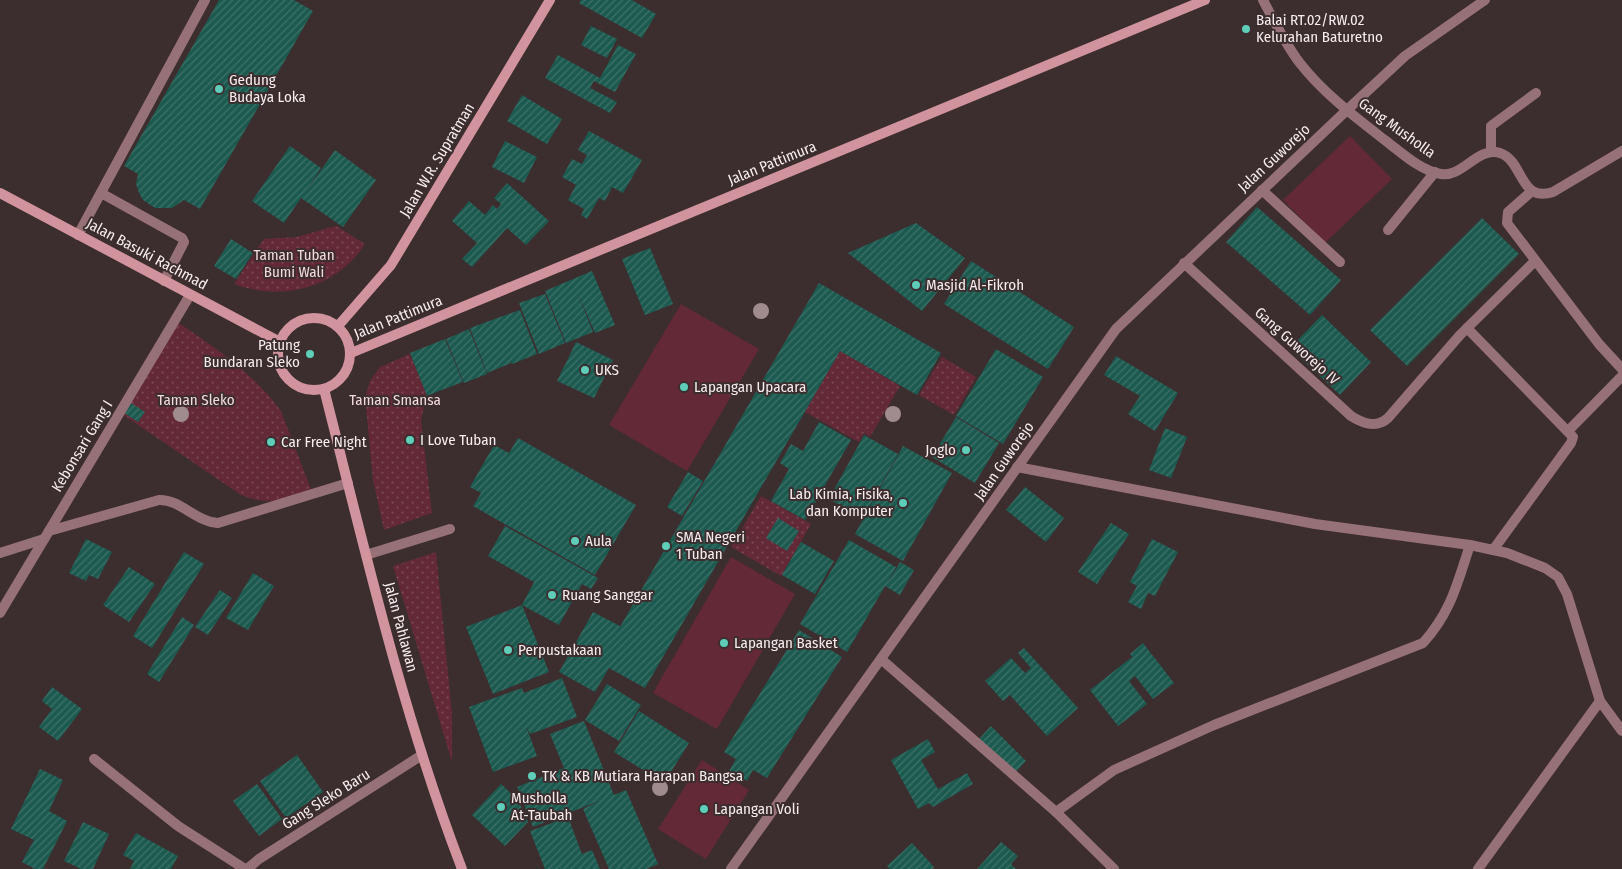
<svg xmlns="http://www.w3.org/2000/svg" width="1622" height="869" font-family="'Fira Sans Condensed',sans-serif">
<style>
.park{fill:url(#park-dots)}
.pitch{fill:#632937}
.building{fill:url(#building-hatch)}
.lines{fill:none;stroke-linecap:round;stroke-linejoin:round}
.lane{stroke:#977178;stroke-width:10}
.street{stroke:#977178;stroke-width:10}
.secondary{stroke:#d1949f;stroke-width:10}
.tree{fill:#a08c8f}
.poi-dot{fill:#5eceb8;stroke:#3c2d2f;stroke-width:2}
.labels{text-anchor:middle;stroke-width:4;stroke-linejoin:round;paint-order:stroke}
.poi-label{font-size:15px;fill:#f7edee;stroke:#3c2d2f;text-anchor:start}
.street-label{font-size:15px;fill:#f7edee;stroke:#3c2d2f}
.park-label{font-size:15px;fill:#f2d9dd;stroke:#3c2d2f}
</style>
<defs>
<pattern id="park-dots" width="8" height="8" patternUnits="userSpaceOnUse" patternTransform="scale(1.25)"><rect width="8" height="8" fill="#632937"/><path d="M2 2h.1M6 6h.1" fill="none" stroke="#7a4854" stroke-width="1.8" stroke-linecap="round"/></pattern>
<pattern id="building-hatch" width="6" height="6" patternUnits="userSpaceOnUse" patternTransform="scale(1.25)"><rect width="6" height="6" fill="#1c5a4f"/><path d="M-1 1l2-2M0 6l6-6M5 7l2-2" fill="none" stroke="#3e7269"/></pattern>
</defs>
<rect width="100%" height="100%" fill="#3c2d2f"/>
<g class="park">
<path d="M 336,226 L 365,244 C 337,288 282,302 234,284 L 264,239 L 297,237 Z"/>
<path d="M 177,322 C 215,347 254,374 281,411 L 312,492 C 284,500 269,506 241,495 L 122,414 Z"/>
<path d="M 840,351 L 900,386 L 870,437 L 864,433 L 859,442 L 805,412 Z"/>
<path d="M 410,354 L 429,400 L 424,407 L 421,420 L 432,513 L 384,530 L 373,480 L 365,397 L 370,381 L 380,367 Z"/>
<path d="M 942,357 L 976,377 L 954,415 L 919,395 Z"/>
<path d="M 761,496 L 811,524 L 781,576 L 731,547 Z"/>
<path d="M 436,552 L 452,714 L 452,762 L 393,566 Z"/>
</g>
<g class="pitch">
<path d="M 1350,136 L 1392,179 L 1325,243 L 1283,200 Z"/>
<path d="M 681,304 L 759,349 L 687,471 L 609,425 Z"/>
<path d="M 731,557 L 795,594 L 717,729 L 653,693 Z"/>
<path d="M 702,760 L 749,790 L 706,859 L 658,829 Z"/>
</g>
<g class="building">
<path d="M 219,0 L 294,0 L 313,11 L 200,209 L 184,200 L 172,208 L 155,208 L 143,200 L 139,193 L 136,184 L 138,174 L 124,166 Z"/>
<path d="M 581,0 L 632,0 L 656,14 L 642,38 L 579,3 Z"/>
<path d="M 591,26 L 617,39 L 607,58 L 581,45 Z"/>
<path d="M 618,45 L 636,54 L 615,92 L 594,81 L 590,88 L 617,102 L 610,113 L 545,78 L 558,55 L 600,78 Z"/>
<path d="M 522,95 L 562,119 L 547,144 L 507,121 Z"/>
<path d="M 589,131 L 642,160 L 623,193 L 612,187 L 605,201 L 599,198 L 587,219 L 581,215 L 584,209 L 568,200 L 576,185 L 562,177 L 572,159 L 582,164 L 587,155 L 578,150 Z"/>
<path d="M 505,141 L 537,157 L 524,183 L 492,167 Z"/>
<path d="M 290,146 L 321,168 L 307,190 L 335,150 L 376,180 L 343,227 L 301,198 L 284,223 L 252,201 Z"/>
<path d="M 507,183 L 549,221 L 526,245 L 507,228 L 472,267 L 462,259 L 477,243 L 452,221 L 469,201 L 485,215 L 493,205 L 497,209 L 501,204 L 494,198 Z"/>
<path d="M 1257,207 L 1341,280 L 1310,315 L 1226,242 Z"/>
<path d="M 1482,218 L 1519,254 L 1407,366 L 1370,330 Z"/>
<path d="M 916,223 L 965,258 L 922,311 L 848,253 Z"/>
<path d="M 231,239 L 253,253 L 236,279 L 214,266 Z"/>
<path d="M 650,248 L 673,304 L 645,315 L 622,259 Z"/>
<path d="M 971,261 L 1074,327 L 1048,369 L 944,304 Z"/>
<path d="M 592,271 L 615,325 L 595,333 L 578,294 L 593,332 L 566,343 L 545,291 Z"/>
<path d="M 819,283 L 941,353 L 917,395 L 840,351 L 645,688 L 609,668 L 595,692 L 559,672 L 593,612 L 620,626 L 617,632 Z"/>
<path d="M 545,294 L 565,343 L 539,354 L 519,303 Z"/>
<path d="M 520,310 L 537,354 L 512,364 L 509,358 L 511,363 L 487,373 L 470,328 Z"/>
<path d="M 1322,315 L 1371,362 L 1340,395 L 1290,348 Z"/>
<path d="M 469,329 L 487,374 L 464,383 L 446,339 Z"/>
<path d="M 445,339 L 463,382 L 439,391 L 437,386 L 439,391 L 427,396 L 410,353 Z"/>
<path d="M 576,342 L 613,360 L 594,398 L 557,381 Z"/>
<path d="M 996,349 L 1043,377 L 1003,444 L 956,416 Z"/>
<path d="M 1116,356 L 1178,393 L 1155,431 L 1128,414 L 1140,396 L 1104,375 Z"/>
<path d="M 131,403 L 145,412 L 138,422 L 124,413 Z"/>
<path d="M 956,417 L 999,443 L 975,483 L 932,457 Z"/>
<path d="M 819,422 L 851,440 L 805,520 L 771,501 L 789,469 L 780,463 L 791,444 L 803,451 Z"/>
<path d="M 1165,428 L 1187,437 L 1171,478 L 1149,470 Z"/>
<path d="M 864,435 L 898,454 L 863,518 L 829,499 Z"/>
<path d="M 518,438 L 636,505 L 595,575 L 473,506 L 481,493 L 470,487 L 494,445 L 509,453 Z"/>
<path d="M 903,446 L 952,473 L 903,561 L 855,534 Z"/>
<path d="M 688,472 L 703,481 L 682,516 L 667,507 Z"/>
<path d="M 1025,487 L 1064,518 L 1046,542 L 1006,510 Z"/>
<path d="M 778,518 L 799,531 L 787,551 L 766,538 Z"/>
<path d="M 1111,523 L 1129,534 L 1097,584 L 1078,572 Z"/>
<path d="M 505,526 L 598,578 L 591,589 L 582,584 L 559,625 L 522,605 L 542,567 L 534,582 L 488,556 Z"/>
<path d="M 86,539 L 112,552 L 98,579 L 89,575 L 86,581 L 69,573 Z"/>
<path d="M 1152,539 L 1178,552 L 1155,596 L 1148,593 L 1141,609 L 1128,602 L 1137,586 L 1130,582 Z"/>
<path d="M 849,540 L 896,567 L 887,584 L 900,562 L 914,570 L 900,595 L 885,586 L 847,652 L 800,624 Z"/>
<path d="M 801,542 L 834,561 L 815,594 L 782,575 Z"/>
<path d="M 184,552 L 204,564 L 152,648 L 133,636 Z"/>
<path d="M 129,567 L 155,584 L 129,622 L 103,605 Z"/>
<path d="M 253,573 L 274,586 L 248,630 L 226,618 Z"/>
<path d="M 220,590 L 232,598 L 208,635 L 195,627 Z"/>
<path d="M 522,605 L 549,672 L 493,694 L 466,627 Z"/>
<path d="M 182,617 L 194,625 L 159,682 L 147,674 Z"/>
<path d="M 799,630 L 842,657 L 767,778 L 753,770 L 747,781 L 729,771 L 736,759 L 724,752 Z"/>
<path d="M 1143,643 L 1174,683 L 1153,699 L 1135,676 L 1129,681 L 1147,704 L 1118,726 L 1090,690 L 1132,657 L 1130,654 Z"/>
<path d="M 1024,648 L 1078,708 L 1047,736 L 1010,695 L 1003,701 L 985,681 L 1011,658 L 1025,673 L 1031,668 L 1018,653 Z"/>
<path d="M 562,678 L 577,717 L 530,734 L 526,726 L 537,756 L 493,772 L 469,707 L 522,688 L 524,693 Z"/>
<path d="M 607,684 L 641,705 L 619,741 L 585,720 Z"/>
<path d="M 52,687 L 82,709 L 58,741 L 39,727 L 52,709 L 42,701 Z"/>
<path d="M 639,711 L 689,743 L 664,783 L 614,752 Z"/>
<path d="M 584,721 L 614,795 L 626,790 L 658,864 L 646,869 L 609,869 L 583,809 L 599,801 L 533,827 L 517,787 L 564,768 L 550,734 Z"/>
<path d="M 991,726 L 1026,761 L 1013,775 L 978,740 Z"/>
<path d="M 928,739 L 935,752 L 921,760 L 938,789 L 967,773 L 973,784 L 933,807 L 929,803 L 918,809 L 891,760 Z"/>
<path d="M 297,755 L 323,792 L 286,818 L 260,781 Z"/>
<path d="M 40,769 L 63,780 L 49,811 L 67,821 L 43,869 L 35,869 L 22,862 L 34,840 L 11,829 Z"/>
<path d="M 257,784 L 282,819 L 259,836 L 233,801 Z"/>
<path d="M 501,784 L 518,800 L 528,822 L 505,846 L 472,815 Z"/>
<path d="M 568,817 L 582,854 L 592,850 L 600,869 L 545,869 L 530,831 Z"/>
<path d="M 83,822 L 109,834 L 93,869 L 81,869 L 64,861 Z"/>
<path d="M 136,833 L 178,856 L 171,869 L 130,869 L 134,861 L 123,855 Z"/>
<path d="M 1001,842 L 1018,856 L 1011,864 L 1016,869 L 977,869 Z"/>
<path d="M 912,843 L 934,867 L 932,869 L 890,869 L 887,866 Z"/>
</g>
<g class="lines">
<g class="lane">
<path d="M 1347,110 L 1405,56 L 1485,0"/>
<path d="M 1491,152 L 1491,126 L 1536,93"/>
<path d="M 101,193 L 182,238 L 184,242 L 164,281"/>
<path d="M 78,235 L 205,0"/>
<path d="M 1467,328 L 1573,437 L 1571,443 L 1493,550"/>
<path d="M 1569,430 L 1622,376"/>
<path d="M 366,555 L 450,529"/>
</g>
<g class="street">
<path d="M 1263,0 C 1274,21 1285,43 1299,62 C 1324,94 1355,117 1386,141 C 1402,153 1421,171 1441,174 C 1462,178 1478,146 1500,153 C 1524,161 1519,203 1553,192 L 1622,151"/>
<path d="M 1262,190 L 1340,262"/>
<path d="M 1532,191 L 1508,212 L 1507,223 L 1599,344 L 1622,369"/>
<path d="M 1388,230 L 1435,172"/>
<path d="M 1184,263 L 1351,416 C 1362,423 1376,429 1388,418 L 1460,335 L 1535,261"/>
<path d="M 1017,467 L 1315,524 L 1470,545 L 1507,553 L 1545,568 L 1558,577 L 1567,594 L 1600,701 L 1622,731"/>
<path d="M 49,531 L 159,500 C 180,499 196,522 218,523 L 348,483"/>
<path d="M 0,553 L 44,539"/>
<path d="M 0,613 L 190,295"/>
<path d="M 881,659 L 1056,812 L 1114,869"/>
<path d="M 94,759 L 178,826 L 245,869"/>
<path d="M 1056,812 L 1114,770 L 1214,725 L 1423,643 C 1451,612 1457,584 1470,545"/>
<path d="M 247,869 L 259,859 L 422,755"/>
<path d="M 731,869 L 1116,329 L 1347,110"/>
<path d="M 1478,869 L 1600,701"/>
</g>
<g class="secondary">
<path d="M 0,193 L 280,342"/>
<circle cx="314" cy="354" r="36"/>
<path d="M 338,326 L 391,265 L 550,0"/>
<path d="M 351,353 L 1205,0"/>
<path d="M 324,389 C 365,550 402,713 462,869"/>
</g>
</g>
<g class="tree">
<circle cx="761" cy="311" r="8"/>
<circle cx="181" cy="414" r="8"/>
<circle cx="893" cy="414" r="8"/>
<circle cx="660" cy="788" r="8"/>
</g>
<g class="poi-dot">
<circle cx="1246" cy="29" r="5"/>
<circle cx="219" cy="89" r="5"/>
<circle cx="916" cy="285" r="5"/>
<circle cx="310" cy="354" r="5"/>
<circle cx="585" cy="370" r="5"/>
<circle cx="684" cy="387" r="5"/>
<circle cx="410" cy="440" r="5"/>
<circle cx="271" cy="442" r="5"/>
<circle cx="966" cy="450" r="5"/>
<circle cx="903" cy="503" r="5"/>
<circle cx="575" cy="541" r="5"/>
<circle cx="666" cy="546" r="5"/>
<circle cx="552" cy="595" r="5"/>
<circle cx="724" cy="643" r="5"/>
<circle cx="508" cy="650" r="5"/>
<circle cx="532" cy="776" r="5"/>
<circle cx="501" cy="807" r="5"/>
<circle cx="704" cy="809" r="5"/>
</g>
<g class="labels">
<g class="poi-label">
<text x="1256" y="25">Balai RT.02/RW.02<tspan x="1256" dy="17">Kelurahan Baturetno</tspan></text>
<text x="229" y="85">Gedung<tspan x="229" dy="17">Budaya Loka</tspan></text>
<text x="926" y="290">Masjid Al-Fikroh</text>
<text x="300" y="350" text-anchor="end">Patung<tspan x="300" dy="17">Bundaran Sleko</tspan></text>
<text x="595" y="375">UKS</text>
<text x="694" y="392">Lapangan Upacara</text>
<text x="420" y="445">I Love Tuban</text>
<text x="281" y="447">Car Free Night</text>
<text x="956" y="455" text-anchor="end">Joglo</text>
<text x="893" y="499" text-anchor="end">Lab Kimia, Fisika,<tspan x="893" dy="17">dan Komputer</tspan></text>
<text x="676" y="542">SMA Negeri<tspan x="676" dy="17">1 Tuban</tspan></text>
<text x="585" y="546">Aula</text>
<text x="562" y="600">Ruang Sanggar</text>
<text x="734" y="648">Lapangan Basket</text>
<text x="518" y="655">Perpustakaan</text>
<text x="542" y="781">TK &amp; KB Mutiara Harapan Bangsa</text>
<text x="511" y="803">Musholla<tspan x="511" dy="17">At-Taubah</tspan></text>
<text x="714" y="814">Lapangan Voli</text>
</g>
<g class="street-label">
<text transform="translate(1397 128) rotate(36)" y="5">Gang Musholla</text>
<text transform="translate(1274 158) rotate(-43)" y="5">Jalan Guworejo</text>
<text transform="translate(437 160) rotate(-59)" y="5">Jalan W.R. Supratman</text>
<text transform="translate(772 163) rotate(-22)" y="5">Jalan Pattimura</text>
<text transform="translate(147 254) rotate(28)" y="5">Jalan Basuki Rachmad</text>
<text transform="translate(398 317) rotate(-22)" y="5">Jalan Pattimura</text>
<text transform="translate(1297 346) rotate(42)" y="5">Gang Guworejo IV</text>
<text transform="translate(82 446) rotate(-59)" y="5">Kebonsari Gang I</text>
<text transform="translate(1004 461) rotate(-55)" y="5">Jalan Guworejo</text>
<text transform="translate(401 627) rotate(75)" y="5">Jalan Pahlawan</text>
<text transform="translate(326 799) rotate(-32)" y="5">Gang Sleko Baru</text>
</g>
<g class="park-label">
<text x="294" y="260">Taman Tuban<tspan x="294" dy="17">Bumi Wali</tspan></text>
<text x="196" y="405">Taman Sleko</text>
<text x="395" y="405">Taman Smansa</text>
</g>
</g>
</svg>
